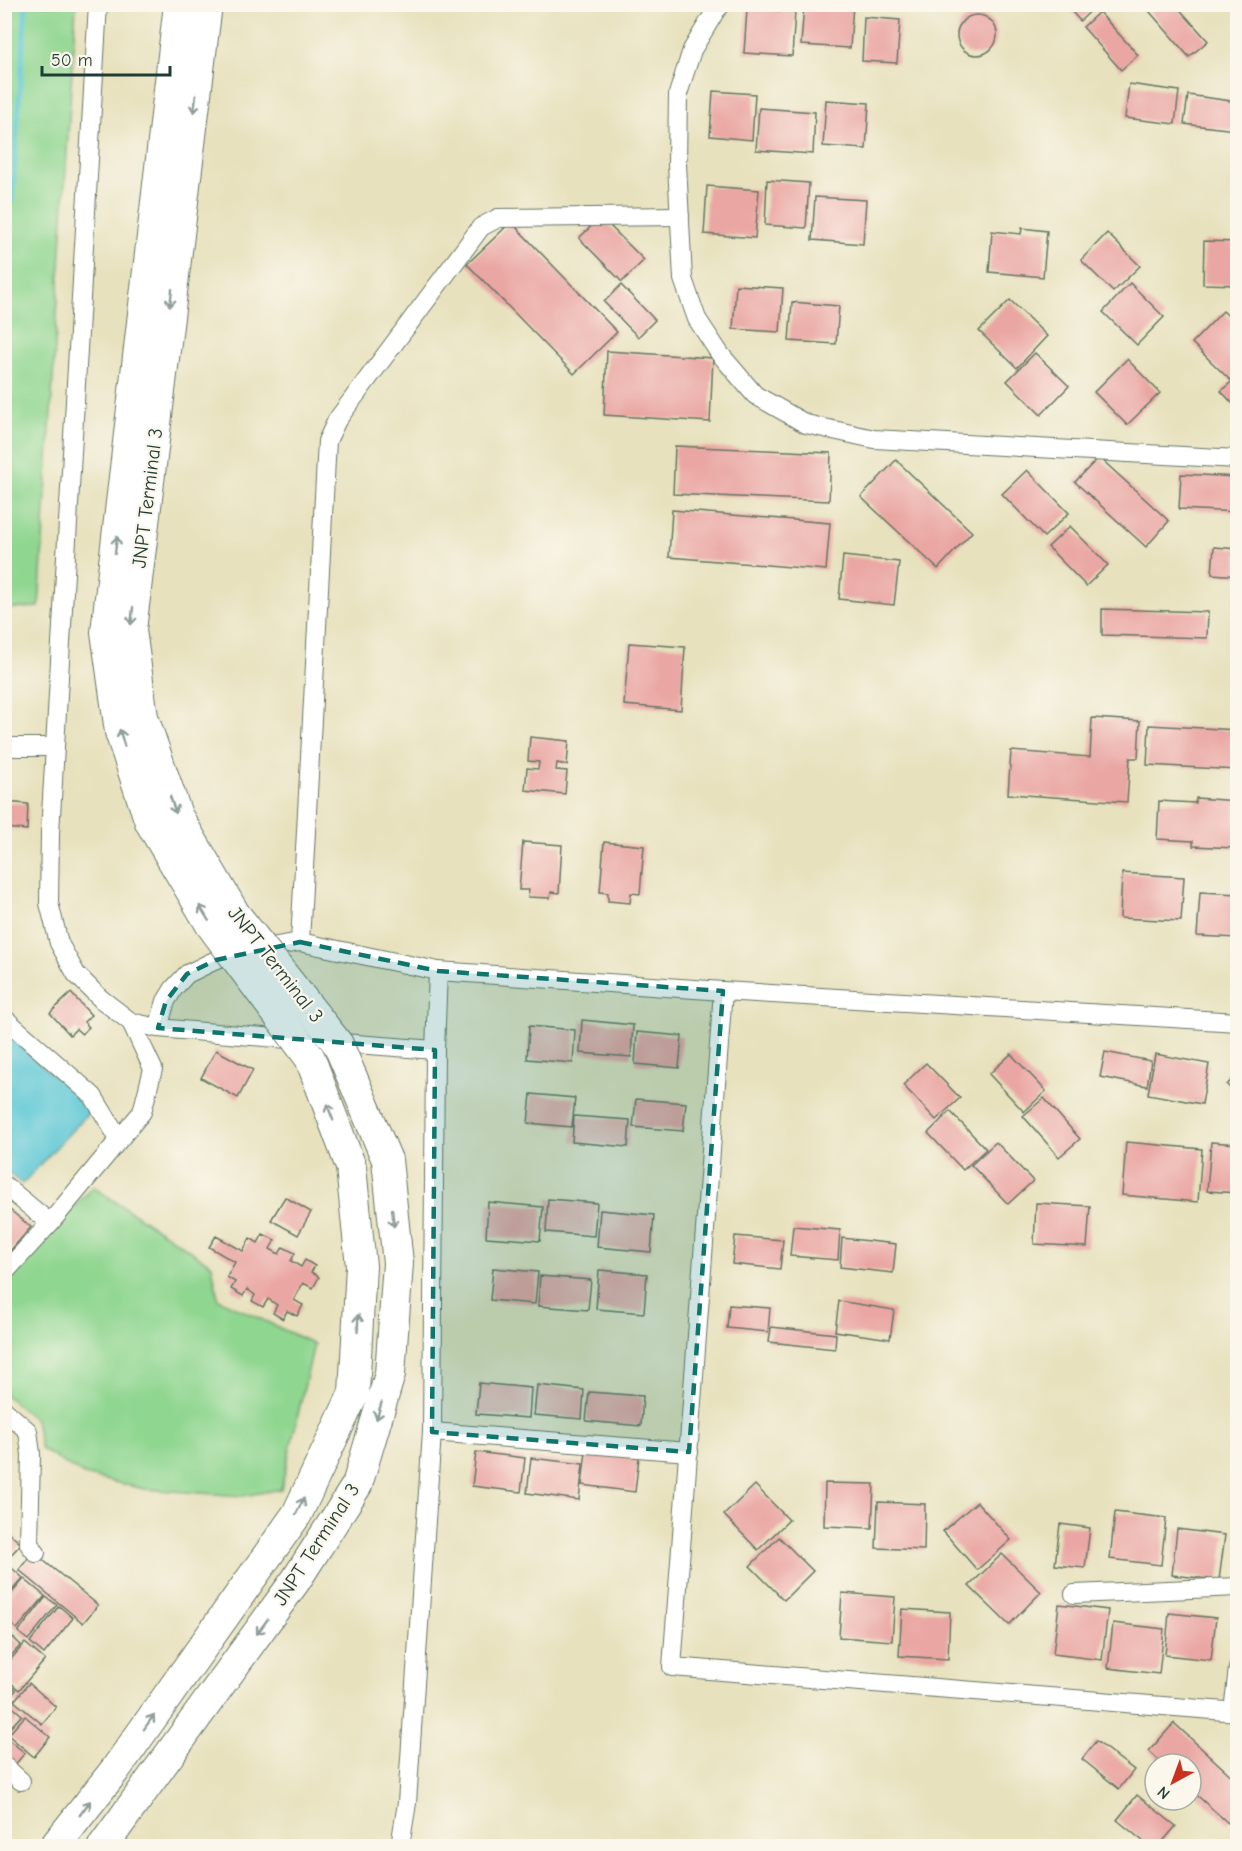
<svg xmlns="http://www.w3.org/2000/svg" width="1242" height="1851" font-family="'Comic Neue',sans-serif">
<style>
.green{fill:#8fd690;stroke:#578a62;stroke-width:1.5}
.water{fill:#5dc8d6;stroke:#3e8285;stroke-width:1.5}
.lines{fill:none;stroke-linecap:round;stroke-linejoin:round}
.stream{stroke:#5dc8d6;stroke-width:5}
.building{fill:#eaa6a3}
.minor-casing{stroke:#657664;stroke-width:20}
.primary-casing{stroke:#657664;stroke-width:32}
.minor{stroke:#fff;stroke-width:18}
.primary{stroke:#fff;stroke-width:30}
.primary-bridge-casing{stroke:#657664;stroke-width:32;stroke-linecap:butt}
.primary-bridge{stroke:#fff;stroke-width:30}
.oneway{stroke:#8f9e9a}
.marked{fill:#0f766e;fill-opacity:0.2;stroke:#0f766e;stroke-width:4.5;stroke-dasharray:12 8;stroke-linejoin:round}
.labels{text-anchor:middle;stroke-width:4.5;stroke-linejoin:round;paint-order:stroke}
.street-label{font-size:20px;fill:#1f3d34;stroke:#fbf7ec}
</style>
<rect width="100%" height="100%" fill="#fbf7ec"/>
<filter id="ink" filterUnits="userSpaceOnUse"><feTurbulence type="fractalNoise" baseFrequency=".0167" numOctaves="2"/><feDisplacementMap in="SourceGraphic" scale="12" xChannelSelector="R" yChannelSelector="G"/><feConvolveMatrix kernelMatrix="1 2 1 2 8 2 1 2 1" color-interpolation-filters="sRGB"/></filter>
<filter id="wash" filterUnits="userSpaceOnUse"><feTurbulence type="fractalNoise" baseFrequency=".008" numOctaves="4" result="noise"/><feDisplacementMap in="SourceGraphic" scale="24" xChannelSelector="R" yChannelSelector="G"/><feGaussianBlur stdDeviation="1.35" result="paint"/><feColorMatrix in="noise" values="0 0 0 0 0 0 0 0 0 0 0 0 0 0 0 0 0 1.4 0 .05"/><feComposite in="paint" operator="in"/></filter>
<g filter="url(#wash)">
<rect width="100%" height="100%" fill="#e7e1bd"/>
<g class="green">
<path d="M 4,5 L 76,5 L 39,607 L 5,609 Z"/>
<path d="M 93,1187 L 212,1265 L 218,1299 L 314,1344 L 281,1489 L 243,1496 L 144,1489 L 84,1475 L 41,1449 L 35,1420 L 5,1395 L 4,1284 Z"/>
</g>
<path class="water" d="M 4,1032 L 92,1109 L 22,1184 L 5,1170 Z"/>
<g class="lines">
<path class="stream" d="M 4,201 L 12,201 L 26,4"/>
</g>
<g id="blocks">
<g class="building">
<path d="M 804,4 L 853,4 L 850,48 L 801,45 Z"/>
<path d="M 1065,4 L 1098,4 L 1080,21 Z"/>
<path d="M 1143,4 L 1175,4 L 1208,41 L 1189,57 Z"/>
<path d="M 747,9 L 795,12 L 792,56 L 744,53 Z"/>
<path d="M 1099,12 L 1138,55 L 1121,70 L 1083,27 Z"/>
<circle cx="977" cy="35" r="20"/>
<path d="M 864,17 L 900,20 L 897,63 L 862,61 Z"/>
<path d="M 1129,84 L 1179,91 L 1175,124 L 1125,118 Z"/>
<path d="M 713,91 L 755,94 L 752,140 L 710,136 Z"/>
<path d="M 1188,95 L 1238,102 L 1235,130 L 1184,124 Z"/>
<path d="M 826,100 L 869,103 L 866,149 L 823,146 Z"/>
<path d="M 759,108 L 815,112 L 813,154 L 756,150 Z"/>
<path d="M 767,180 L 809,183 L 806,228 L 765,225 Z"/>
<path d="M 707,186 L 759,190 L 755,238 L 704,234 Z"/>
<path d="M 815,197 L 866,200 L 863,244 L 812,240 Z"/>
<path d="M 601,217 L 644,260 L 622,282 L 579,238 Z"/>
<path d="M 511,222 L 617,332 L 574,374 L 467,264 Z"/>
<path d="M 1022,228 L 1047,231 L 1043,277 L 989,272 L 992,231 L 1021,234 Z"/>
<path d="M 1107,233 L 1140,266 L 1113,292 L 1081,260 Z"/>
<path d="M 1204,241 L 1238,242 L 1238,285 L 1203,284 Z"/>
<path d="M 1130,283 L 1164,317 L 1137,345 L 1103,312 Z"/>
<path d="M 621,285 L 655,320 L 638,337 L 604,302 Z"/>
<path d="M 736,285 L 783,288 L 780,332 L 733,329 Z"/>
<path d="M 1010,300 L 1047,336 L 1017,368 L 979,331 Z"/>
<path d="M 792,302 L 839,306 L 836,344 L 789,341 Z"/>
<path d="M 1223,311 L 1238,325 L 1238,372 L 1230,380 L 1192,343 Z"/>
<path d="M 607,351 L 713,358 L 710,422 L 604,415 Z"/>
<path d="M 1035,353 L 1069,386 L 1041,415 L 1007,381 Z"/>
<path d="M 1127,359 L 1160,393 L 1127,425 L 1094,392 Z"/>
<path d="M 1238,376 L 1238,409 L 1221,391 Z"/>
<path d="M 675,446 L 831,453 L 829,501 L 673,494 Z"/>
<path d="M 1099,457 L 1169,521 L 1146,547 L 1075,482 Z"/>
<path d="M 896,460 L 972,532 L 938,569 L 861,497 Z"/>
<path d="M 1027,470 L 1069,513 L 1044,537 L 1002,494 Z"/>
<path d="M 1181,474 L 1238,477 L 1237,512 L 1179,509 Z"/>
<path d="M 672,510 L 830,523 L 826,570 L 669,557 Z"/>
<path d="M 1070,526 L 1108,565 L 1086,586 L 1048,547 Z"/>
<path d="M 1214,547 L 1238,549 L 1238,576 L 1212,574 Z"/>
<path d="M 843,556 L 899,562 L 894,605 L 839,599 Z"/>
<path d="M 1102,609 L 1208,612 L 1207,638 L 1102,635 Z"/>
<path d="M 629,643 L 685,647 L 681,710 L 624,705 Z"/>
<path d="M 1092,718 L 1140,721 L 1138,758 L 1130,758 L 1127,802 L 1008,794 L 1011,751 L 1090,757 Z"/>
<path d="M 1149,725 L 1238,730 L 1238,770 L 1147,765 Z"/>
<path d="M 530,737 L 569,741 L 567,765 L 557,763 L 556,770 L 567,771 L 565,794 L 525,790 L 527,768 L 538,769 L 539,762 L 528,761 Z"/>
<path d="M 1196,798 L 1237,801 L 1235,848 L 1193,846 L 1193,841 L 1157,839 L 1159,801 L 1195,803 Z"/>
<path d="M 4,802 L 28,804 L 27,830 L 4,828 Z"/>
<path d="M 523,842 L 562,845 L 559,893 L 551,892 L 550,898 L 528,897 L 529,890 L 519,890 Z"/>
<path d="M 604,842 L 644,846 L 640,894 L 631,893 L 630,903 L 608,901 L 608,893 L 600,892 Z"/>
<path d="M 4,867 L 9,867 L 8,882 L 4,882 Z"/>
<path d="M 1122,873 L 1184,877 L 1181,921 L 1120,918 Z"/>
<path d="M 1200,892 L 1238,894 L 1238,938 L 1197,936 Z"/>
<path d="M 71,993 L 91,1015 L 84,1022 L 89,1027 L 82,1034 L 76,1029 L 70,1035 L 50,1013 Z"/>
<path d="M 582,1020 L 633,1025 L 631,1057 L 580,1053 Z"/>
<path d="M 529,1026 L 575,1030 L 573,1063 L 527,1059 Z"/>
<path d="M 637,1032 L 682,1036 L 679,1068 L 635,1064 Z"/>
<path d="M 216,1050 L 253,1070 L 238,1098 L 201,1078 Z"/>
<path d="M 1105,1052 L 1151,1061 L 1147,1086 L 1100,1077 Z"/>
<path d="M 1011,1054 L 1046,1091 L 1024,1112 L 989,1074 Z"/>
<path d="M 1155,1054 L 1209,1064 L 1202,1104 L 1148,1094 Z"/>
<path d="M 926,1063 L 960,1098 L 936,1120 L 903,1085 Z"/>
<path d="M 1238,1073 L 1238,1095 L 1227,1085 Z"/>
<path d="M 531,1094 L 575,1098 L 572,1127 L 528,1123 Z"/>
<path d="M 1044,1098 L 1080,1139 L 1059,1157 L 1023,1116 Z"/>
<path d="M 636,1099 L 686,1103 L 683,1131 L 633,1127 Z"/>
<path d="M 950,1111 L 986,1149 L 963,1170 L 928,1133 Z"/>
<path d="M 574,1116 L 630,1120 L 628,1147 L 572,1142 Z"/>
<path d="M 996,1142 L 1033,1181 L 1008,1204 L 971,1165 Z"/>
<path d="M 1126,1142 L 1202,1149 L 1198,1202 L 1122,1195 Z"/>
<path d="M 1211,1142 L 1238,1144 L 1238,1193 L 1207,1191 Z"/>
<path d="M 285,1197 L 311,1212 L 298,1235 L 271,1220 Z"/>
<path d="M 548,1199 L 597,1203 L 594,1236 L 546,1232 Z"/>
<path d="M 488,1202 L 543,1207 L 540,1241 L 486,1237 Z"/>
<path d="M 1036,1203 L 1090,1206 L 1087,1247 L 1034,1244 Z"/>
<path d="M 10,1210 L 31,1227 L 4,1258 L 4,1217 Z"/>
<path d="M 600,1210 L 654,1215 L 651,1252 L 597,1247 Z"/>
<path d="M 793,1226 L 840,1230 L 838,1260 L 790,1256 Z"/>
<path d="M 263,1234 L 275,1240 L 270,1249 L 279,1254 L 283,1247 L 295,1253 L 291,1261 L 301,1267 L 305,1260 L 315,1266 L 311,1272 L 319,1277 L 313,1288 L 303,1283 L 294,1300 L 303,1305 L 297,1316 L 287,1311 L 283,1319 L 273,1313 L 277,1305 L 268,1299 L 263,1307 L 252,1301 L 255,1295 L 247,1289 L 243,1296 L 231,1289 L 235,1282 L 227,1277 L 235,1262 L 209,1247 L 216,1236 L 243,1251 L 250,1238 L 258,1243 Z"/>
<path d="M 735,1236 L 783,1240 L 780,1269 L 732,1264 Z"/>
<path d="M 842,1238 L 896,1244 L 893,1273 L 840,1267 Z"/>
<path d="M 493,1268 L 538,1272 L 535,1304 L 490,1300 Z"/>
<path d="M 599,1270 L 647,1274 L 644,1313 L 596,1309 Z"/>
<path d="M 540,1276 L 591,1280 L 588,1310 L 538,1306 Z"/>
<path d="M 839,1301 L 894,1310 L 890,1339 L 835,1331 Z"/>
<path d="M 729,1305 L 770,1308 L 768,1332 L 727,1328 Z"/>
<path d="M 771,1327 L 836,1334 L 835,1349 L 769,1342 Z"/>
<path d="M 479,1383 L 531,1388 L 529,1418 L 476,1414 Z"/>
<path d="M 537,1385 L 584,1390 L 582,1419 L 534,1415 Z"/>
<path d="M 589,1392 L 643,1396 L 641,1426 L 586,1421 Z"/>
<path d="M 586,1451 L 639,1457 L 635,1492 L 582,1485 Z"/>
<path d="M 476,1452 L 525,1458 L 521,1492 L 472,1486 Z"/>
<path d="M 531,1458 L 583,1464 L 579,1500 L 527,1493 Z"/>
<path d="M 825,1483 L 874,1484 L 872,1528 L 824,1526 Z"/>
<path d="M 755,1485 L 789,1520 L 758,1550 L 724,1515 Z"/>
<path d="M 878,1502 L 925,1504 L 924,1550 L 876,1548 Z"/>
<path d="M 977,1502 L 1011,1540 L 977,1570 L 943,1531 Z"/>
<path d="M 1115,1512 L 1166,1518 L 1161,1565 L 1110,1559 Z"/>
<path d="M 1060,1524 L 1090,1528 L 1085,1568 L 1055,1565 Z"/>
<path d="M 4,1528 L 21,1544 L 6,1560 L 4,1559 Z"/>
<path d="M 1177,1529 L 1225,1535 L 1219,1580 L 1172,1575 Z"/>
<path d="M 779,1537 L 813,1571 L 784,1600 L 750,1566 Z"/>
<path d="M 33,1552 L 98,1605 L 83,1623 L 19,1570 Z"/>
<path d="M 1002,1554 L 1041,1592 L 1009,1625 L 969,1586 Z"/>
<path d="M 4,1561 L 23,1578 L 9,1594 L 4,1589 Z"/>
<path d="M 24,1579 L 45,1596 L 17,1629 L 4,1618 L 4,1602 Z"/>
<path d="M 842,1593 L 895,1597 L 892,1641 L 839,1637 Z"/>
<path d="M 46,1597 L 57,1605 L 28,1640 L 18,1632 Z"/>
<path d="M 1059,1604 L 1108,1610 L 1102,1660 L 1053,1654 Z"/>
<path d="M 59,1606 L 73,1618 L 44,1654 L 30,1642 Z"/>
<path d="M 902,1609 L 950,1612 L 948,1659 L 899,1656 Z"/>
<path d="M 1169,1613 L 1216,1618 L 1211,1660 L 1165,1655 Z"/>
<path d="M 1113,1623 L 1164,1629 L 1159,1674 L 1108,1668 Z"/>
<path d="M 4,1629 L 21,1645 L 4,1663 Z"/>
<path d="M 25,1643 L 45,1660 L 19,1690 L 4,1677 L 4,1667 Z"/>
<path d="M 4,1680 L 16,1690 L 4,1704 Z"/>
<path d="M 29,1683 L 56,1707 L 42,1724 L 14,1701 Z"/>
<path d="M 8,1703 L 22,1715 L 4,1734 L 4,1707 Z"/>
<path d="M 25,1716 L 50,1737 L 34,1757 L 8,1735 Z"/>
<path d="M 1174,1723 L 1238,1782 L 1238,1812 L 1228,1823 L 1191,1790 L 1191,1764 L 1163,1764 L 1149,1751 Z"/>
<path d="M 4,1736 L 25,1753 L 13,1767 L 4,1759 Z"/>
<path d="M 1096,1741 L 1134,1770 L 1119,1789 L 1082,1759 Z"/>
<path d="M 1137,1795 L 1176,1826 L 1159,1846 L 1149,1846 L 1117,1820 Z"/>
</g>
</g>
</g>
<g filter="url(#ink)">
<use href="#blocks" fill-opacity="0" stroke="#657664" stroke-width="1.5"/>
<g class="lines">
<defs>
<g id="minor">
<path d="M 98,4 L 50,833 L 49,903 L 59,943 L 76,974 L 101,999 L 131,1022 L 158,1028 L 299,1040"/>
<path d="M 722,4 L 716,10 L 692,50 L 678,94 L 677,164 L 683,279 L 697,319 L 720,354 L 755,395 L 806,424 L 874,439 L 1238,459"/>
<path d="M 4,747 L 55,747"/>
<path d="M 300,942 L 327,441 L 337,420 L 481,227 L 498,218 L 680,216"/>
<path d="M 723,991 L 672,1667 L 1238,1712"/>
<path d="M 4,1018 L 93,1096 L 119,1139"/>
<path d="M 158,1028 L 166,1001 L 174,988 L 187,974 L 216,960 L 248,951 L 300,942 L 438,971"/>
<path d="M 330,1042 L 435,1050 L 432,1432 L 407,1803 L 400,1846"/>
<path d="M 435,1050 L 438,971 L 723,991 L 1238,1022"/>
<path d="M 4,1185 L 50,1223"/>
<path d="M 4,1273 L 50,1223 L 142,1112 L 153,1069 L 131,1022"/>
<path d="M 4,1410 L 28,1431 L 31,1454 L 29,1544 L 36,1553"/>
<path d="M 432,1432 L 689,1452"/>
<path d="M 1074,1594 L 1238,1587"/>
<path d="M 1233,1712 L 1238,1668"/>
<path d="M 4,1766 L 21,1781"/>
</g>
<g id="primary">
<path d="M 55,1846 L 115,1770 L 297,1514 L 354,1393 L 361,1266 L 351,1167"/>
<path d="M 103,1846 L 296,1580 L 357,1485 L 390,1374 L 398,1263 L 387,1160"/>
</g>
</defs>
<use href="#minor" class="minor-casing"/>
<use href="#primary" class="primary-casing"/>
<use href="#minor" class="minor"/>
<use href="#primary" class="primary"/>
<defs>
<g id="primary-bridge">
<path d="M 179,4 L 106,632 L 120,732 L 150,822 L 211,925 L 310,1058 L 351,1167"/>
<path d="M 207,4 L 131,630 L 143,717 L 177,815 L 235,914 L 338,1044 L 387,1160"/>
</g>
</defs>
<use href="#primary-bridge" class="primary-bridge-casing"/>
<use href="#primary-bridge" class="primary-bridge"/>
</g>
<defs><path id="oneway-shaft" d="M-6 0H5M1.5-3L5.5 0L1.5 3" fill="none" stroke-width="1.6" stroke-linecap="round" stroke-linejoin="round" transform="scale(1.5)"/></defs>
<g class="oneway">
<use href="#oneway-shaft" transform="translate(195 104) rotate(97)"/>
<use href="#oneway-shaft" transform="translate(171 298) rotate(97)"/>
<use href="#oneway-shaft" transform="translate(116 545) rotate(-83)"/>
<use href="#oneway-shaft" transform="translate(132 616) rotate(97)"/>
<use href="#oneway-shaft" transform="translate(122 738) rotate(-106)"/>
<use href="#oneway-shaft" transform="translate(173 805) rotate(71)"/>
<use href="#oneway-shaft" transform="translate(204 913) rotate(-121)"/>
<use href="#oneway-shaft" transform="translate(330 1112) rotate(-111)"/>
<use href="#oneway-shaft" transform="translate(393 1218) rotate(84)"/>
<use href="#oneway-shaft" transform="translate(358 1323) rotate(-87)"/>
<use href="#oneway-shaft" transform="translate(379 1411) rotate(107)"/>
<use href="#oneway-shaft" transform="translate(300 1506) rotate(-64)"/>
<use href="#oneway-shaft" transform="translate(262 1627) rotate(126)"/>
<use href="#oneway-shaft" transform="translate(149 1722) rotate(-55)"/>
<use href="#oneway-shaft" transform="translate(85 1808) rotate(-54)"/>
</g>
</g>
<path class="marked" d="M 300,942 L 438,971 L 723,991 L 689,1452 L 432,1432 L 435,1050 L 158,1028 L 166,1001 L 187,974 L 216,960 Z"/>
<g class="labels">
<g class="street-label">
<text transform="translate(147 498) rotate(-83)" y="7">JNPT Terminal 3</text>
<text transform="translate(276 964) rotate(52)" y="7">JNPT Terminal 3</text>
<text transform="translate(316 1544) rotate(-57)" y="7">JNPT Terminal 3</text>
</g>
</g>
<rect width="1242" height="1851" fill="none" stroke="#fbf7ec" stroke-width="24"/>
<g transform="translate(1173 1782) rotate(221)"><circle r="28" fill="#fbf7ec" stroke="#a3ada2" stroke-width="1.5"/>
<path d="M0-4.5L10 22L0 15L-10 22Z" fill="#c8321e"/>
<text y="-9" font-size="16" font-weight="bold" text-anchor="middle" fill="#1f3d34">N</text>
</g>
<path d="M42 66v9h128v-9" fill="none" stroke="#1f3d34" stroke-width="3"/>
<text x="51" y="66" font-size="18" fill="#1f3d34" stroke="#fbf7ec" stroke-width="4.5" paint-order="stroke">50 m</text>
</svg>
